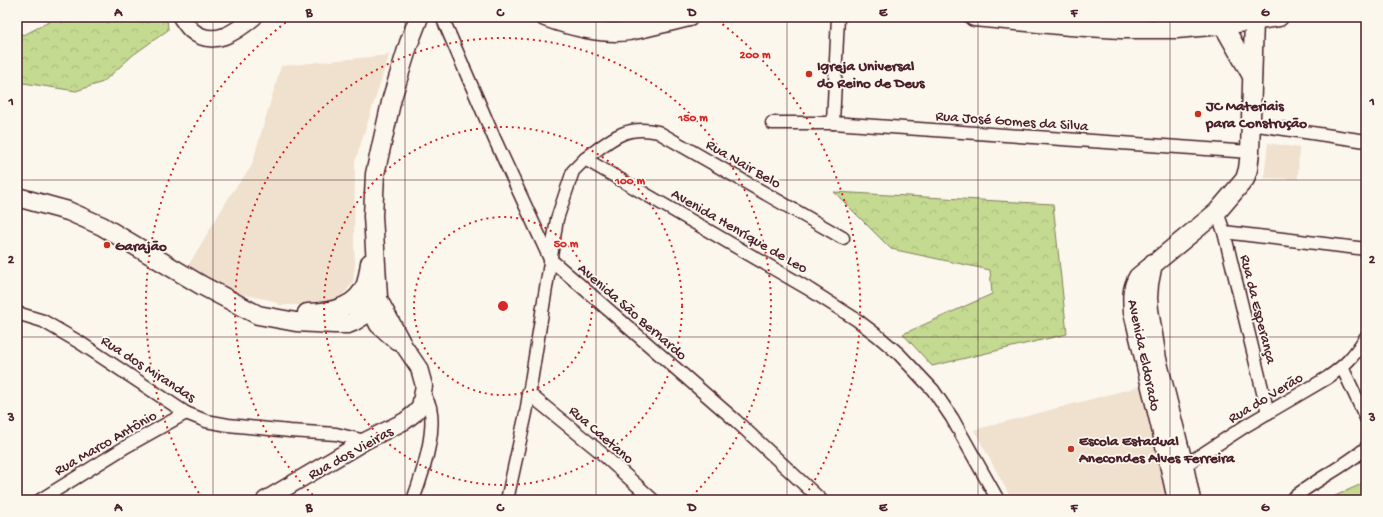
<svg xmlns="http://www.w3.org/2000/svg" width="1383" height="517" font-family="'Gochi Hand',sans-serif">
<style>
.built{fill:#f0e0ce}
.forest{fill:url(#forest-crowns);stroke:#867c5e}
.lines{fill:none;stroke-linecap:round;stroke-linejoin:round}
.minor-casing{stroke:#4a1f2b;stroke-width:15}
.tertiary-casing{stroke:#4a1f2b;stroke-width:19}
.secondary-casing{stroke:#4a1f2b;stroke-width:21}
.minor{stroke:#fbf7ec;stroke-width:12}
.tertiary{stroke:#fbf7ec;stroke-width:16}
.secondary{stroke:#fbf7ec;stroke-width:18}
.grid{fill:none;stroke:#4a1f2b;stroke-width:1;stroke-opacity:0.55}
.ring{fill:none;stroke:#d62828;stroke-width:2;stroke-dasharray:2 4}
.poi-dot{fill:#c8321e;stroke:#fbf7ec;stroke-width:1.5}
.labels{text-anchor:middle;stroke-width:3.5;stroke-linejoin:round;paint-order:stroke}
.poi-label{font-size:15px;font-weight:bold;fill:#4a1f2b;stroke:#fbf7ec;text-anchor:start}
.street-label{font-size:15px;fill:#4a1f2b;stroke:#fbf7ec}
.centre{fill:#d62828;stroke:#fbf7ec;stroke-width:2}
.ring-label{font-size:12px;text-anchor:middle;font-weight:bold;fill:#d62828;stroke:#fbf7ec;stroke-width:3.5;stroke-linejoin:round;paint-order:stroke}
.neatline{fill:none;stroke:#4a1f2b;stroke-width:1.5}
.grid-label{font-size:13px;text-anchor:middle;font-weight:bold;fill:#4a1f2b}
</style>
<defs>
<pattern id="forest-crowns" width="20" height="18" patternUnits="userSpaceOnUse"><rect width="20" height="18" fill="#c3da90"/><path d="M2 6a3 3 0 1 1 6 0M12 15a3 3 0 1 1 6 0" fill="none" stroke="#a9bb7c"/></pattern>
</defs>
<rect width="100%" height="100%" fill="#fbf7ec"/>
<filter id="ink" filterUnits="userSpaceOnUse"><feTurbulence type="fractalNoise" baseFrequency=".025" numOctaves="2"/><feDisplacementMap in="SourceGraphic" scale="8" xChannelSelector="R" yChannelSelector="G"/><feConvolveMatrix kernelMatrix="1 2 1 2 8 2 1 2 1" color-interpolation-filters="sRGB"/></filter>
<g filter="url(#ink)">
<g class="built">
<path d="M 389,55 L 355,162 L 354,244 L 355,264 L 353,282 L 342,296 L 329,303 L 314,305 L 280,305 L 271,300 L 226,291 L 188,266 L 231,194 L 251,167 L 281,66 Z"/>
<path d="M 1268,143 L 1299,148 L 1298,179 L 1264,178 Z"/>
<path d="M 1145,385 L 1170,500 L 1012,500 L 974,430 Z"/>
</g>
<g class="forest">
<path d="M 58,17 L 167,17 L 168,30 L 133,55 L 103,82 L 76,91 L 17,82 L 17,32 L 24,35 Z"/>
<path d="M 834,192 L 1053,204 L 1067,334 L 932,366 L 903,334 L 992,294 L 990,270 L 891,249 Z"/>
<path d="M 1366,482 L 1366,500 L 1326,500 Z"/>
</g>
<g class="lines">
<defs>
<g id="minor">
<path d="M 442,17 L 495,140 L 550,259 L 735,420 L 821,500"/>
<path d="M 772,123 L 833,123 L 1250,152"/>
<path d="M 833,123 L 838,17"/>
<path d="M 1251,124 L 1366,141"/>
<path d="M 585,159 C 610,140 625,124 658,132 L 843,238"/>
<path d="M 1217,212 L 1224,232 L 1268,413"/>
<path d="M 1224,232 L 1366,249"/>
<path d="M 17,313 L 43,321 L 79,342 L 186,413 L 206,421 L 228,425 L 290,431 L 336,434 L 365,441"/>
<path d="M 1342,367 L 1366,418"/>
<path d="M 528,393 L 598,450 L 653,500"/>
<path d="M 1177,468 L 1184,466 L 1247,425 L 1327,378 C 1346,365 1354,356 1366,337"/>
<path d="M 40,500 L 127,446 L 186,413"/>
<path d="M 413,500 C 422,476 436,432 430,407 C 429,403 426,398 423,393"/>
<path d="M 507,500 L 526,413 L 557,219 L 573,171 L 585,159 L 807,288 L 857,320 L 878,336 L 899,354 L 933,390 L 952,418 L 998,500"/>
<path d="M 1291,500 C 1314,480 1343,468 1366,448"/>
</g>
<g id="tertiary">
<path d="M 181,17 C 184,21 187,26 191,30 C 213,49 236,32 254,17"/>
<path d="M 362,302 L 371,311 L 378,325 L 396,341"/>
<path d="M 265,500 L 365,441 L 405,421 L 415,413 L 420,407 L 424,386 L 419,368 L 404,346 L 378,297 L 371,292"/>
</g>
<g id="secondary">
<path d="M 545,17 C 569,26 604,35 629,31 C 649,27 669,22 689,17"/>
<path d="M 974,17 L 1070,26 L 1121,29 L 1176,29 L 1223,25 L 1279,17"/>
<path d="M 1223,25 L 1252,76"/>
<path d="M 17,197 L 68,211 L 102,226 L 201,285 L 258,315 L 296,322 L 334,324 L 348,324 L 353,322 L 371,311 L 373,308 L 378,297 L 373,216 L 375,174 L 392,98 L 409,43 L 419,17"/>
<path d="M 1153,263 L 1149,284 L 1148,298 L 1149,310 L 1157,359 L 1184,466 L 1191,500"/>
<path d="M 307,313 C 330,313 357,308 366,284 C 368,277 369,270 370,263"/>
<path d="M 1177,500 L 1163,437 L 1133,312 C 1132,299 1131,289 1138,277 L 1217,212 L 1245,179 L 1248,169 L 1250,152 L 1254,20"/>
</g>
</defs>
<use href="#minor" class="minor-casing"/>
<use href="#tertiary" class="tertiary-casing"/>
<use href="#secondary" class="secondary-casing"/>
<use href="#minor" class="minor"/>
<use href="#tertiary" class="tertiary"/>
<use href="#secondary" class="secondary"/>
</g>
</g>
<path class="grid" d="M 213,17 L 213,500M 405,17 L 405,500M 596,17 L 596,500M 787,17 L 787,500M 978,17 L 978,500M 1170,17 L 1170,500M 17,180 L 1366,180M 17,337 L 1366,337"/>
<g class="ring">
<circle cx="503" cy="306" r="89"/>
<circle cx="503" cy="306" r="179"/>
<path d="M317 499A268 268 0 1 1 689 499"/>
<path d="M202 498A357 357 0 0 1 293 17M713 17A357 357 0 0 1 804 498"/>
</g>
<g class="poi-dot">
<circle cx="809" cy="74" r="4"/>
<circle cx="1198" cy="114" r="4"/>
<circle cx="107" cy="245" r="4"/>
<circle cx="1071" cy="449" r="4"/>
</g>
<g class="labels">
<g class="poi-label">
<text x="817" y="70">Igreja Universal<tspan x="817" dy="17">do Reino de Deus</tspan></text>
<text x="1206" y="110">JC Materiais<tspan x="1206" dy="17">para Construção</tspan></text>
<text x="115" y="250">Garajão</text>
<text x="1079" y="445">Escola Estadual<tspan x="1079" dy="17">Anecondes Alves Ferreira</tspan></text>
</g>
<g class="street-label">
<text transform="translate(1012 120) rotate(4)" y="5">Rua José Gomes da Silva</text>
<text transform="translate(744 163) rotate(30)" y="5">Rua Nair Belo</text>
<text transform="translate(740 230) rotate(30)" y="5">Avenida Henríque de Leo</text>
<text transform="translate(1259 309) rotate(76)" y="5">Rua da Esperança</text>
<text transform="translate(633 311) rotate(41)" y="5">Avenida São Bernardo</text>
<text transform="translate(1145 355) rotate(78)" y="5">Avenida Eldorado</text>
<text transform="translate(149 368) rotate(33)" y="5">Rua dos Mirandas</text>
<text transform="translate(1265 397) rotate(-31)" y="5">Rua do Verão</text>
<text transform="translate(602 434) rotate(41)" y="5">Rua Caetano</text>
<text transform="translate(105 442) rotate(-30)" y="5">Rua Marco Antônio</text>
<text transform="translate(350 452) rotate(-29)" y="5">Rua dos Vieiras</text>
</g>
</g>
<circle cx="503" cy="306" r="6" class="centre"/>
<g class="ring-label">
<text x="755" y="58">200 m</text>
<text x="693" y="121">150 m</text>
<text x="630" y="184">100 m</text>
<text x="566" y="247">50 m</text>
</g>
<rect width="1383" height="517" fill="none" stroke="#fbf7ec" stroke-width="44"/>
<rect x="22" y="22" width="1339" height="473" class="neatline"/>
<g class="grid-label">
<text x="118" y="16">A</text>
<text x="309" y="16">B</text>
<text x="500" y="16">C</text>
<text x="692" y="16">D</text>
<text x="883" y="16">E</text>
<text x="1074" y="16">F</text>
<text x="1265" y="16">G</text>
<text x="11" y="105">1</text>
<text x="1372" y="105">1</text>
<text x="11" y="263">2</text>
<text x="1372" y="263">2</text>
<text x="11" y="421">3</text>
<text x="1372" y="421">3</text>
<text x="118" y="511">A</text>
<text x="309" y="511">B</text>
<text x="500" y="511">C</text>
<text x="692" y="511">D</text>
<text x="883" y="511">E</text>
<text x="1074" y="511">F</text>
<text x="1265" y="511">G</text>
</g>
</svg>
